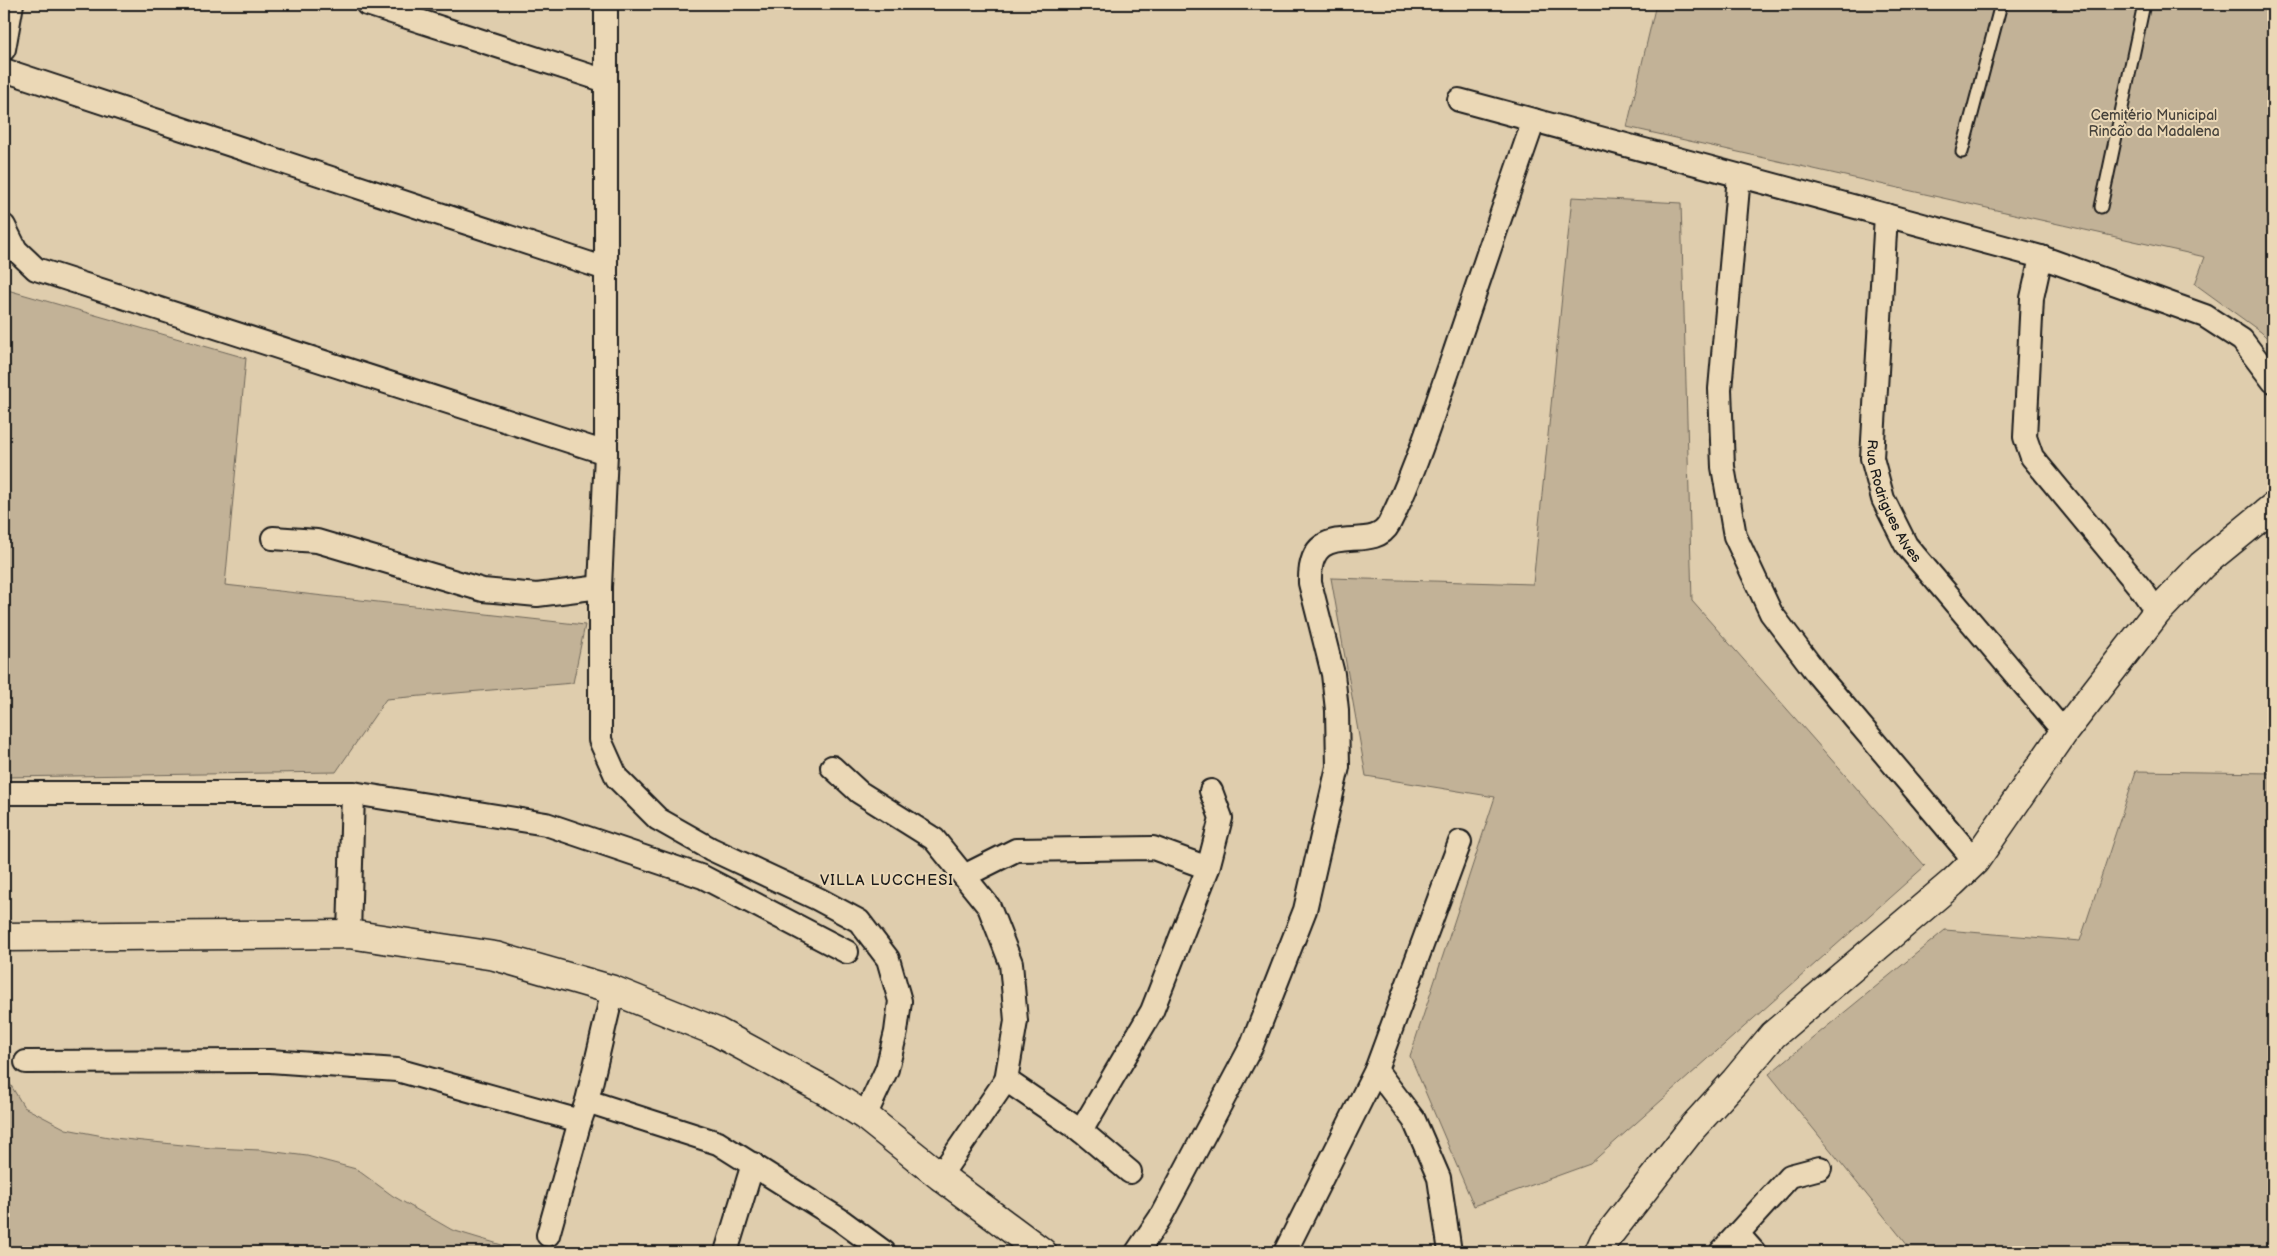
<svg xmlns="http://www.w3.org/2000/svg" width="2277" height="1256" font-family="'Balsamiq Sans',sans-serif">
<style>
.green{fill:#c2b297;stroke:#6f675a}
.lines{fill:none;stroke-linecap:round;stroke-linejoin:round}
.lane-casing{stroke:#1c1c1c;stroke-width:15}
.street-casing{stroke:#1c1c1c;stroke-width:26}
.secondary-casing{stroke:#1c1c1c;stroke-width:31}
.lane{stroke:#ebd8b6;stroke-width:11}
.street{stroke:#ebd8b6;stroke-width:22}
.secondary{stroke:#ebd8b6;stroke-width:28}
.labels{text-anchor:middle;stroke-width:4;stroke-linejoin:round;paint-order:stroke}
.park-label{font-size:14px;fill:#46423b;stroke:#ebd8b6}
.street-label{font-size:14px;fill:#1c1c1c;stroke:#ebd8b6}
.neighbourhood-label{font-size:15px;letter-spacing:1px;fill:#1c1c1c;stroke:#ebd8b6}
</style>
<rect width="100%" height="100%" fill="#dfcdad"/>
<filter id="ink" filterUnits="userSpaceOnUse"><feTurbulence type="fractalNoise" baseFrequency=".02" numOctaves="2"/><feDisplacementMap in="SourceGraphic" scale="10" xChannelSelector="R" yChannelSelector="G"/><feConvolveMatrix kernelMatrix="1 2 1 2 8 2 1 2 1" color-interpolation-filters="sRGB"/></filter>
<g filter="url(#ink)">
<g class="green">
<path d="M 1656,4 L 2273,4 L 2273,344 L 2261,332 L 2195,284 L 2205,257 L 1627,127 Z"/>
<path d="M 1572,197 L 1681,203 L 1692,601 L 1925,866 L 1590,1164 L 1474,1206 L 1410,1056 L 1495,797 L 1366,776 L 1331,578 L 1533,584 Z"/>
<path d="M 4,289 L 246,358 L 225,585 L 585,625 L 573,683 L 386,699 L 336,772 L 4,777 Z"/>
<path d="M 2136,771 L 2273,773 L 2273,1252 L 1913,1252 L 1769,1074 L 1945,930 L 2080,941 Z"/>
<path d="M 4,1074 L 24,1107 L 66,1129 L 114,1138 L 212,1148 L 260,1150 L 307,1156 L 356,1169 L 393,1196 L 452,1230 L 525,1252 L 4,1252 Z"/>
</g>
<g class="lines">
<defs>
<g id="lane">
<path d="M 1962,152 L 2001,4"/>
<path d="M 2101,207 L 2144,4"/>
</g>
<g id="street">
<path d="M 367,4 L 606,81"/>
<path d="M 606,4 L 606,453 L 600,587 L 600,740 L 617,778 L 658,819 L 711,849 L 818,899 L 859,921 L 888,959 L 900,1001 L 896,1032 L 887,1069 L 865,1116"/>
<path d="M 4,49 L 12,4"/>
<path d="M 4,70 L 606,269"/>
<path d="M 1459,100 L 2041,257 L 2205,316 L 2242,340 L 2273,381"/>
<path d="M 1739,176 L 1720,389 L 1723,467 L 1735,536 L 1771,613 L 1818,675 L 1975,861"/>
<path id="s1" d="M 1886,215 L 1872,458 L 1883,499 L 1906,545 L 2064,732"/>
<path d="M 4,226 L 16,250 L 36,269 L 606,453"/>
<path d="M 2041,257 L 2032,298 L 2025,437 L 2032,457 L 2142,590 L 2157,612"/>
<path d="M 273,538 L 317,541 L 483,590 L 537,595 L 600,587"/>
<path d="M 832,767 L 859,792 L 934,839 L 989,907 L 1011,963 L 1016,1021 L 1006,1080 L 940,1176"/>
<path d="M 4,793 L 353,793 L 546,824 L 703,877 L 847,952"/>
<path d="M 964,876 L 1016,850 L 1153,848 L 1208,868"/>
<path d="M 349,934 L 353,793"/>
<path d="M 26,1062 L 270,1061 L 397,1070 L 580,1121"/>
<path d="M 1376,1070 L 1414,1120 L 1439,1178 L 1450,1252"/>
<path d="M 1006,1080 L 1081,1131 L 1130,1172"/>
<path d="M 587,1101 L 718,1143 L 839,1219 L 884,1252"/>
<path d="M 1081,1131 L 1152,1011 L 1208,868 L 1221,818 L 1211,791"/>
<path d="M 1738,1234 L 1754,1252"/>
<path d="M 548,1235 L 580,1121 L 587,1101 L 613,990"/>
<path d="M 1286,1250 L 1376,1070 L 1460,842"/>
<path d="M 726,1252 L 753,1164"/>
<path d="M 1137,1252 L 1160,1218 L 1252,1045 L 1305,910 L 1338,767 L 1337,710 L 1333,674 L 1310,583 C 1308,513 1372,557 1389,524 C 1416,471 1433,413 1453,357 C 1480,278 1506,199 1534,120"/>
<path d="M 1721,1252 L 1790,1176 L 1820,1168"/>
</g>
<g id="secondary">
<path d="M 4,937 L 349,934 L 495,956 L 613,990 L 717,1032 L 826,1091 L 865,1116 L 940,1176 L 1042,1252"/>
<path d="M 1599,1252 L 1604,1241 L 1693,1127 L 1735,1081 L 1773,1035 L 1952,883 L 1975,861 L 2064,732 L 2157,612 L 2202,565 L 2273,507"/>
</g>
</defs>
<use href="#lane" class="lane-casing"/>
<use href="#street" class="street-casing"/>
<use href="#secondary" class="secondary-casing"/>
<use href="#lane" class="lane"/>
<use href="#street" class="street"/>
<use href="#secondary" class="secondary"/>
</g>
</g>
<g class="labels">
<g class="park-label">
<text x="2154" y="120">Cemitério Municipal<tspan x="2154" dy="16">Rincão da Madalena</tspan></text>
</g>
<g class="street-label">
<text dy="5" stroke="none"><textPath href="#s1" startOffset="291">Rua Rodrigues Alves</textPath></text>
</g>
<g class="neighbourhood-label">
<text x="887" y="885">VILLA LUCCHESI</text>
</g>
</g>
<rect width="2277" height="1256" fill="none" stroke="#ebd8b6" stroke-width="20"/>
<rect x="10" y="10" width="2257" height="1236" fill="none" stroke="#1c1c1c" stroke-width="2" filter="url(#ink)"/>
</svg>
